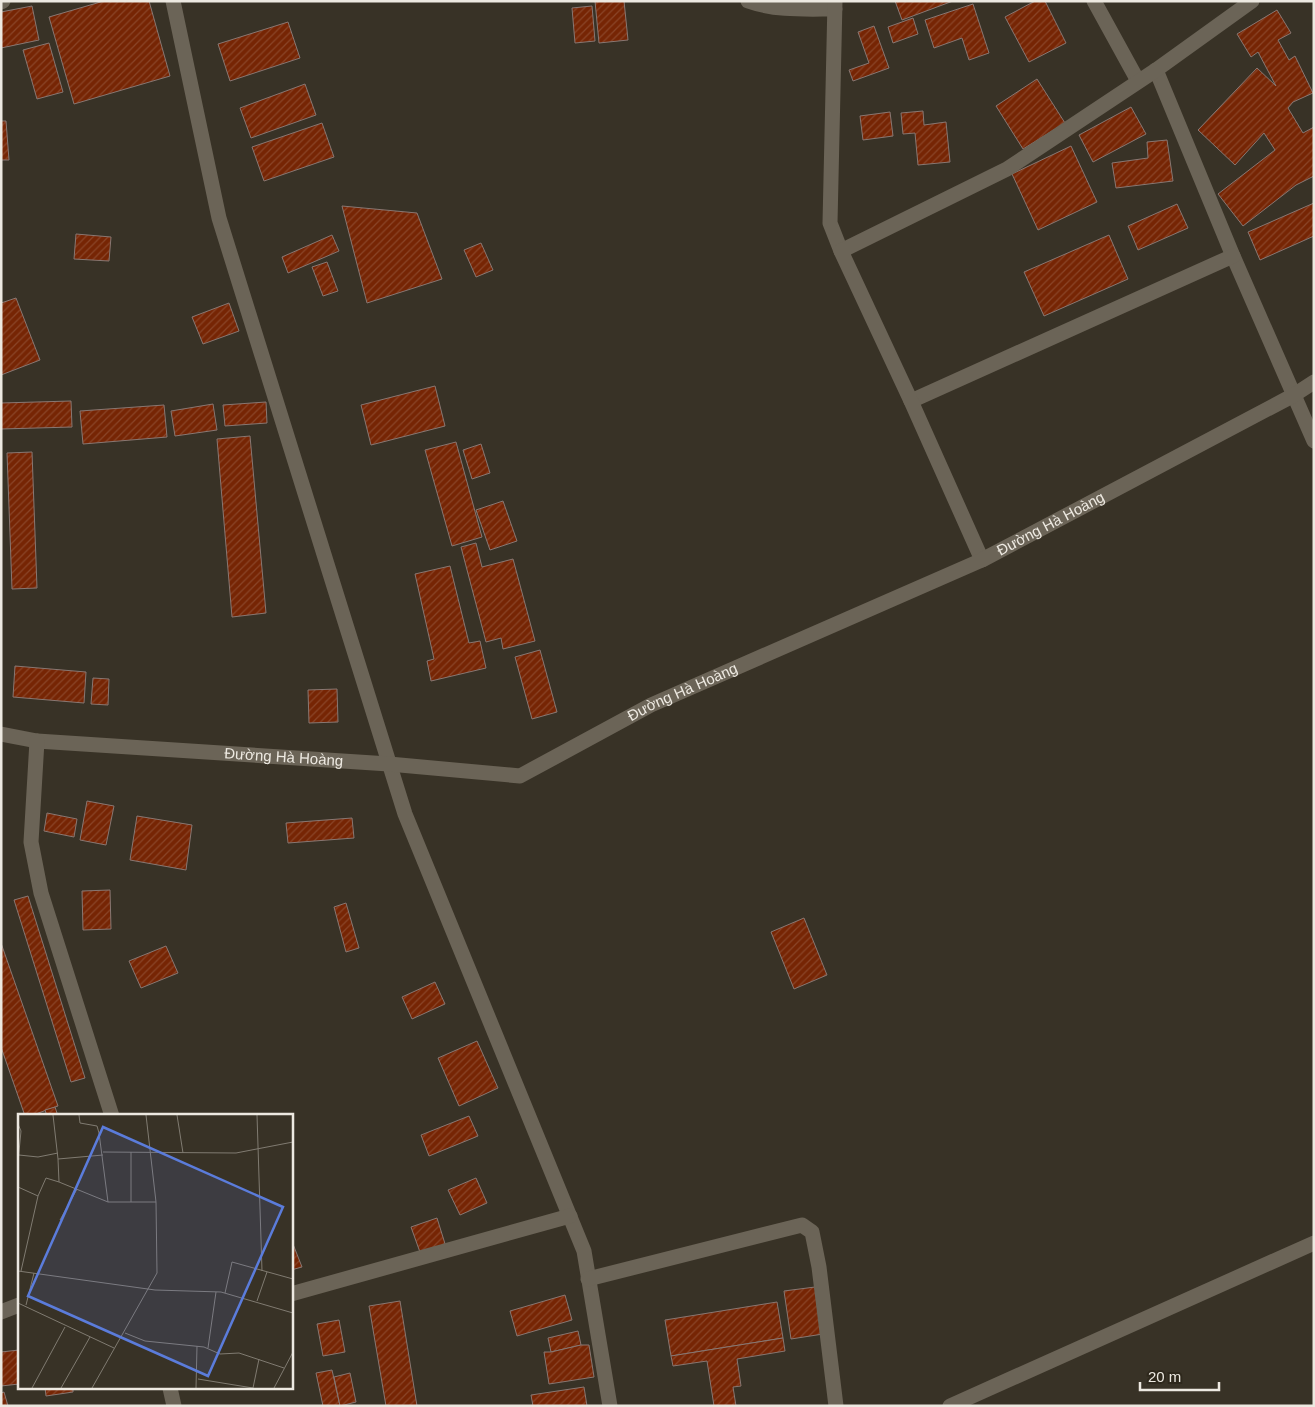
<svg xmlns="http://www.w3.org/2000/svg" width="1315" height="1407" font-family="Helvetica,sans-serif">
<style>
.building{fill:url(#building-hatch);stroke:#887772}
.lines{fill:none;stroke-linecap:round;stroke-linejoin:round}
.minor{stroke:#6b6457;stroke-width:15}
.labels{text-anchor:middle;stroke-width:4;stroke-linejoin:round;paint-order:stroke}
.street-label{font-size:15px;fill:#ede9e1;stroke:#2e281c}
.inset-road{fill:none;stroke:#807b71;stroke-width:1}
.view{fill:#5b7cdb;fill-opacity:0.15;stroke:#5b7cdb;stroke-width:2.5}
.inset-edge{fill:none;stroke:#ede9e1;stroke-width:2.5}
</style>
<defs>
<pattern id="building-hatch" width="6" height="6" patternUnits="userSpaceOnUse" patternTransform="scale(1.25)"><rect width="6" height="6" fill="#762504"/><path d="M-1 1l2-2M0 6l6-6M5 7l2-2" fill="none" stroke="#8a4528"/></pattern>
</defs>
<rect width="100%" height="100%" fill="#383226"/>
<g class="building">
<path d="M 104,1 L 149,1 L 170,76 L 74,104 L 49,17 Z"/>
<path d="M 595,1 L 624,1 L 628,40 L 599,43 Z"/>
<path d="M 895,1 L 953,1 L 902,20 Z"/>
<path d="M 1035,1 L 1045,1 L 1066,43 L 1029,62 L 1005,17 Z"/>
<path d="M 973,4 L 989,53 L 969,60 L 962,38 L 934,48 L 925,20 Z"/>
<path d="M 32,6 L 39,40 L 1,48 L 1,12 Z"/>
<path d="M 592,6 L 595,41 L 575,43 L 572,8 Z"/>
<path d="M 1277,10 L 1291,33 L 1278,40 L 1289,60 L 1295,56 L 1313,93 L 1293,102 L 1288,108 L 1303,133 L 1314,127 L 1314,176 L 1296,185 L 1243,226 L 1218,194 L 1275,150 L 1264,133 L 1235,165 L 1198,130 L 1257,68 L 1276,86 L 1258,52 L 1251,57 L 1237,34 Z"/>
<path d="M 913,18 L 918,34 L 893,43 L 888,27 Z"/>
<path d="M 288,22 L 300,58 L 230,81 L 218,44 Z"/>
<path d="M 874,26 L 889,68 L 853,81 L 849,70 L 869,63 L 858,32 Z"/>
<path d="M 49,43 L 63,92 L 37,99 L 23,50 Z"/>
<path d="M 1037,79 L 1065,123 L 1023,149 L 996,106 Z"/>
<path d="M 305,84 L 316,115 L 251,138 L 240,108 Z"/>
<path d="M 1131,107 L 1146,134 L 1093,162 L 1079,135 Z"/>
<path d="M 923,111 L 924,125 L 946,122 L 950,162 L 918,165 L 915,133 L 903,134 L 901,113 Z"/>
<path d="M 890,112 L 893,136 L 863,140 L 860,116 Z"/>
<path d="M 1,121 L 6,121 L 9,160 L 1,160 Z"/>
<path d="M 322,123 L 334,157 L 264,181 L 252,147 Z"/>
<path d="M 1167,140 L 1173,181 L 1116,188 L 1112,163 L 1148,158 L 1147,142 Z"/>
<path d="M 1071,146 L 1097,202 L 1038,230 L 1012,174 Z"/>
<path d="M 1314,203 L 1314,236 L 1260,260 L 1248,232 Z"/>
<path d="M 1177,204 L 1188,228 L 1138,250 L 1128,226 Z"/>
<path d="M 342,206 L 417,213 L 442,279 L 367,303 Z"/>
<path d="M 76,234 L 111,237 L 109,261 L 74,259 Z"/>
<path d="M 332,235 L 339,251 L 288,273 L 282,257 Z"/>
<path d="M 1109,235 L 1128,279 L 1044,316 L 1024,272 Z"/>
<path d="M 481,243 L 493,270 L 476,277 L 464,250 Z"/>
<path d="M 327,262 L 338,291 L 323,296 L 312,267 Z"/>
<path d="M 16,298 L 40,360 L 1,375 L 1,303 Z"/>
<path d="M 229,303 L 239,331 L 203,344 L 192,317 Z"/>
<path d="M 435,386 L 445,426 L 371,445 L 361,405 Z"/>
<path d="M 71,401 L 72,427 L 1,429 L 1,403 Z"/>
<path d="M 266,402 L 267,423 L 225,426 L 223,405 Z"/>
<path d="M 213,404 L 217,430 L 175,436 L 171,411 Z"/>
<path d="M 164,405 L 167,437 L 83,444 L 80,411 Z"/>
<path d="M 250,436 L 266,613 L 232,617 L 217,439 Z"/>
<path d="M 456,442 L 482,537 L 452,546 L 425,450 Z"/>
<path d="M 481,444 L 490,473 L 472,479 L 463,450 Z"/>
<path d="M 32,452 L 37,588 L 12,589 L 7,453 Z"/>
<path d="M 503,501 L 517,541 L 490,550 L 476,510 Z"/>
<path d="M 476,543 L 482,567 L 513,559 L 535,641 L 503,649 L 501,638 L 486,642 L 461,547 Z"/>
<path d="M 450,566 L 469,643 L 480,641 L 486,668 L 431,681 L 427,661 L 434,659 L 415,574 Z"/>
<path d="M 540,650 L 557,712 L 532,719 L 515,657 Z"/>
<path d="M 15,666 L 86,672 L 84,703 L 13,697 Z"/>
<path d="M 93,678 L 109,679 L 108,705 L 91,704 Z"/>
<path d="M 337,689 L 338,722 L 309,723 L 308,690 Z"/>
<path d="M 87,801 L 114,806 L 106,845 L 80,840 Z"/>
<path d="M 47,813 L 77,819 L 74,837 L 44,831 Z"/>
<path d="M 137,816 L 192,825 L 186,870 L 130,860 Z"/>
<path d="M 352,818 L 354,838 L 288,843 L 286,823 Z"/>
<path d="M 110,890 L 111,929 L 83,930 L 82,891 Z"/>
<path d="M 28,896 L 85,1078 L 71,1082 L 14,900 Z"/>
<path d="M 346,903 L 359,948 L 346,952 L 334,907 Z"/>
<path d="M 804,918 L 827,975 L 794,989 L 771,932 Z"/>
<path d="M 1,943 L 58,1106 L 30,1116 L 25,1116 L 1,1047 Z"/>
<path d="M 166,946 L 178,973 L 141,988 L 129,961 Z"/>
<path d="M 435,982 L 445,1004 L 412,1019 L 402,997 Z"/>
<path d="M 477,1041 L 498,1088 L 459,1106 L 438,1058 Z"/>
<path d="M 55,1107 L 58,1116 L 47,1116 L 45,1110 Z"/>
<path d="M 469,1116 L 478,1136 L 429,1156 L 421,1135 Z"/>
<path d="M 476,1178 L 487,1203 L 460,1215 L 448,1190 Z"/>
<path d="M 437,1218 L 446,1247 L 421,1255 L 411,1227 Z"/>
<path d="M 291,1239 L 302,1267 L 291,1270 Z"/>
<path d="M 815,1287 L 823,1334 L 791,1339 L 784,1291 Z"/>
<path d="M 565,1295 L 572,1320 L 517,1336 L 510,1311 Z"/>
<path d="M 400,1301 L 417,1406 L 386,1406 L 369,1306 Z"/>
<path d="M 777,1302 L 783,1338 L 671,1356 L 665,1320 Z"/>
<path d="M 339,1320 L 345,1352 L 323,1356 L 317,1324 Z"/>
<path d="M 578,1331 L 581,1345 L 551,1352 L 548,1338 Z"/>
<path d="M 783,1338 L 785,1351 L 737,1359 L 741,1386 L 733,1387 L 736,1406 L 714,1406 L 707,1361 L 673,1366 L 671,1356 Z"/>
<path d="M 581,1345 L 589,1345 L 594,1377 L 549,1384 L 544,1352 L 551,1352 Z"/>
<path d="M 19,1350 L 19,1384 L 1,1386 L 1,1352 Z"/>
<path d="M 332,1370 L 340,1406 L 323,1406 L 316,1373 Z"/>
<path d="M 350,1373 L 356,1402 L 340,1406 L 334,1377 Z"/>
<path d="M 584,1387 L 587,1406 L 533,1406 L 531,1395 Z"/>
<path d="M 45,1388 L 73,1388 L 73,1392 L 46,1396 Z"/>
<path d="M 4,1392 L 8,1406 L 1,1406 L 1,1393 Z"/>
</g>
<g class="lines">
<g class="minor">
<path d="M 173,1 L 219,218 L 405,814 L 584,1251 L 610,1406"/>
<path d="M 748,1 C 776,11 806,9 835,9"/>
<path d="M 835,1 L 830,223 L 841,251"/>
<path d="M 1094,1 L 1138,81"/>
<path d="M 1,2 L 3,1"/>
<path d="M 1156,70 L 1233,256 L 1314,441"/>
<path d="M 911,401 L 1233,256"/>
<path d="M 982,560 L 911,401 L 841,251 L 1007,169 L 1156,70 L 1252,1"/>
<path id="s1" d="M 1,734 L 37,741 L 389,764 L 520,776 L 651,705 L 982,560 L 1294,395 L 1314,382"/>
<path d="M 37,741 L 31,842 L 41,893 L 112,1116"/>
<path d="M 588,1279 L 802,1225 L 812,1232 L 819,1267 L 836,1406"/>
<path d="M 291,1294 L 570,1216"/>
<path d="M 1,1312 L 19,1305"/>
<path d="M 170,1388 L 174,1406"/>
<path d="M 950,1406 L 1314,1243"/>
</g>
</g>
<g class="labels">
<g class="street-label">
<text dy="5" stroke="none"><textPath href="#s1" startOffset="1109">Đường Hà Hoàng</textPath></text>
<text dy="5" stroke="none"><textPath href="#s1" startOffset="704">Đường Hà Hoàng</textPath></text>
<text dy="5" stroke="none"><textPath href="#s1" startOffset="284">Đường Hà Hoàng</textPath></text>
</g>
</g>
<g transform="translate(18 1114)">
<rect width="275" height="275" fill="#383226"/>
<path class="inset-road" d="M 35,1 L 40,45 L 85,41M 61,1 L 62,9 L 79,12 L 81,19 L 90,88 L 138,88M 159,1 L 165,39M 239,1 L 244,157M 0,10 L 3,17 L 0,48M 85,38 L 218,39 L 275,28M 113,38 L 113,88M 1,41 L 20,43 L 40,39M 40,45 L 41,68 L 90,88M 0,73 L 20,82M 42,106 L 59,75M 0,157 L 137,176 L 203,178 L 275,199M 3,157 L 20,82 L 28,64 L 41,68M 207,179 L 214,148 L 275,165M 239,187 L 249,158M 0,189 L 96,234M 8,191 L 16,159M 107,219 L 127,227 L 186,233 L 202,240 L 221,239 L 266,254M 190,234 L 198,178M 180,265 L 235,274M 14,274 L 47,213M 43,274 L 72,223M 74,274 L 139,159 L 138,88 L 128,1M 178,274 L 179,232M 235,274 L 241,245M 256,274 L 275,238"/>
<path class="view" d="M 85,13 L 265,93 L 190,262 L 10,182 Z"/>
<rect width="275" height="275" class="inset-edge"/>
</g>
<rect width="1315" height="1407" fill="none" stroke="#ede9e1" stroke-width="5"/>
<path d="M1140 1382v8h79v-8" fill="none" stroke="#ede9e1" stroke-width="2.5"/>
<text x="1148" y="1382" font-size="15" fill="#ede9e1" stroke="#2e281c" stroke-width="4" paint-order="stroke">20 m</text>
</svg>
